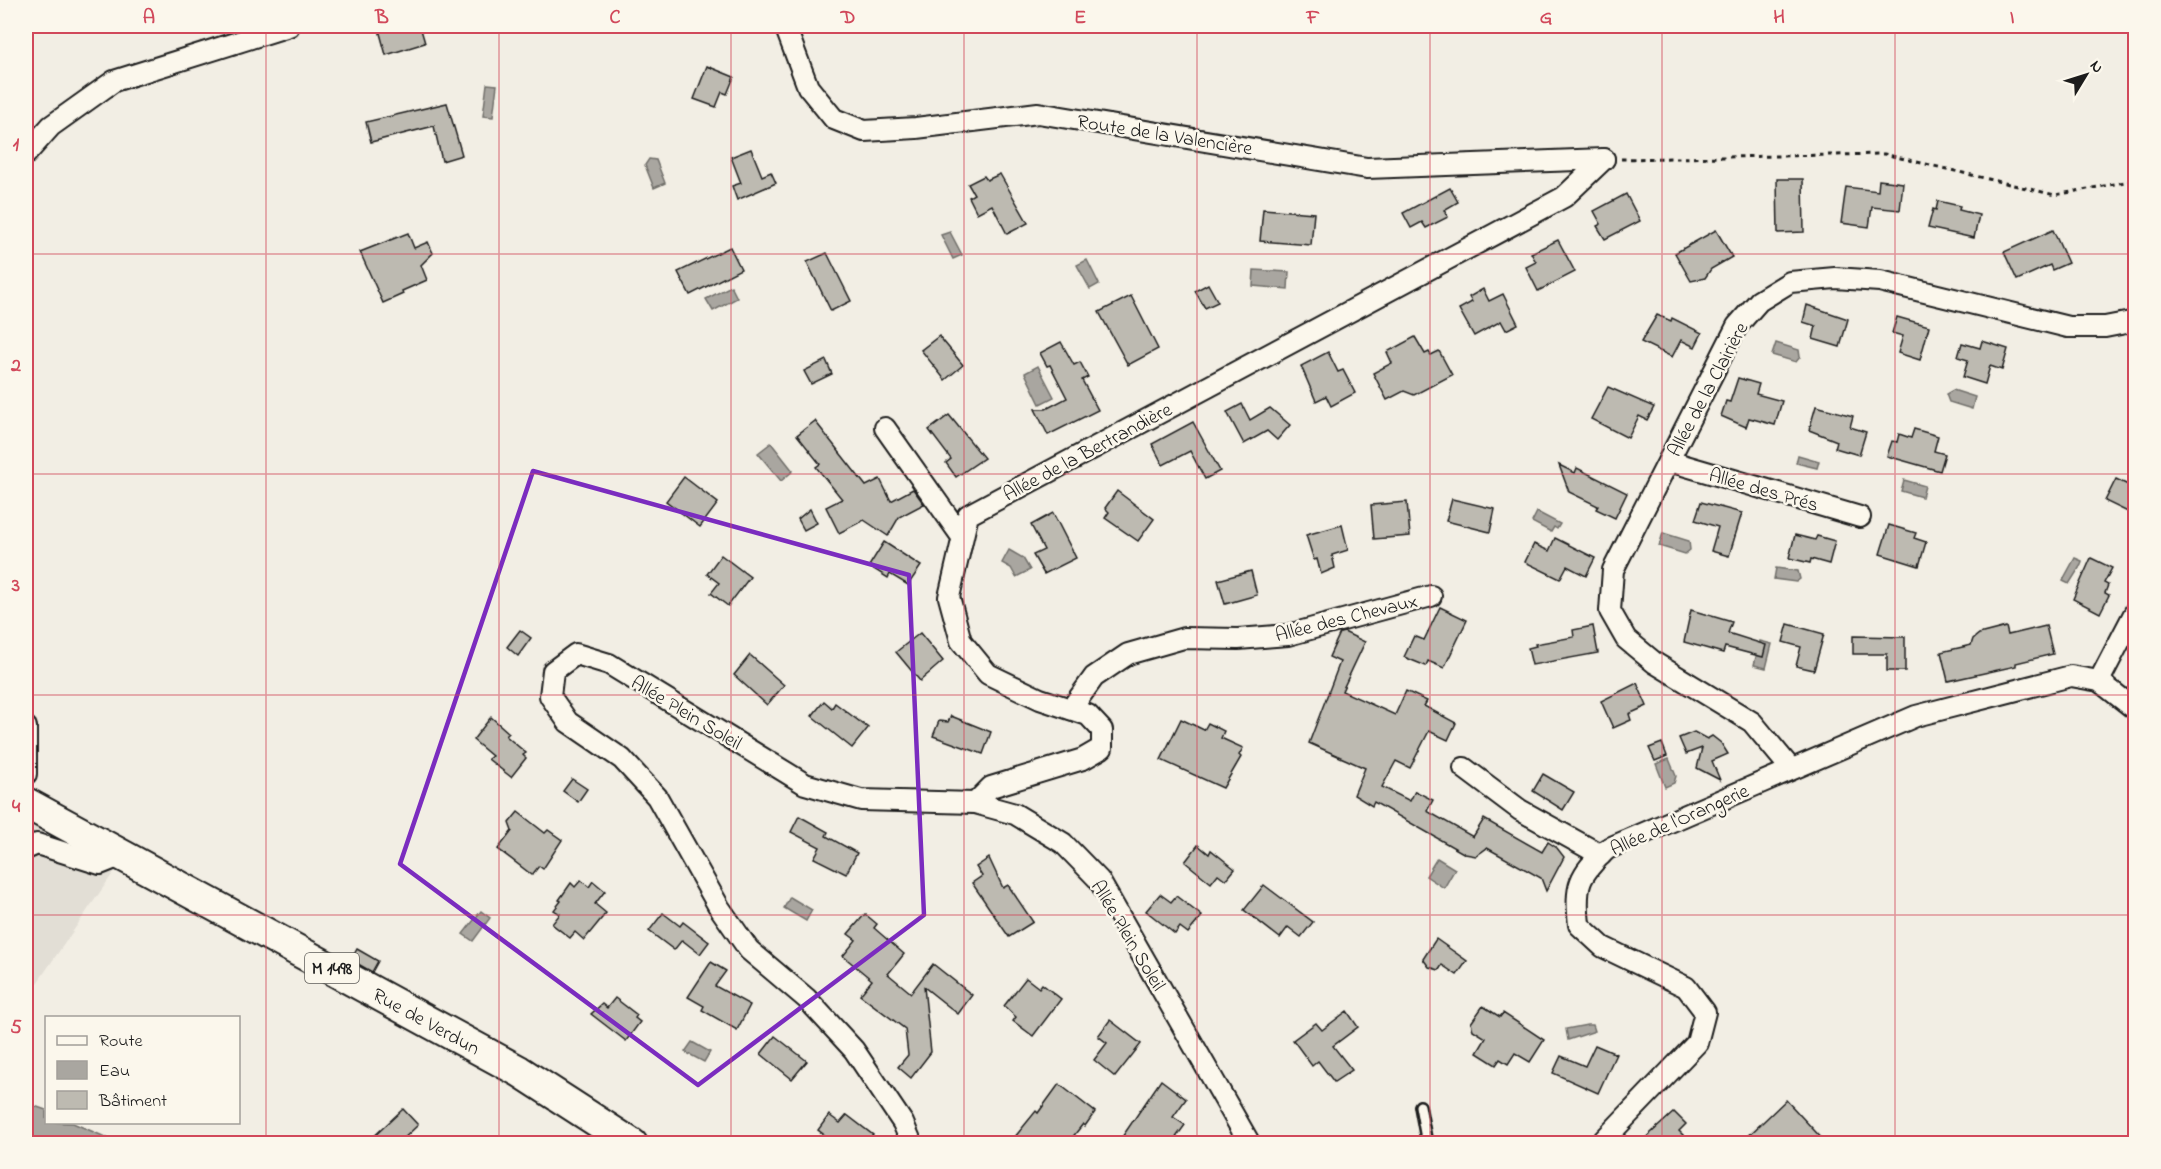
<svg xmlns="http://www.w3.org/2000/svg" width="2161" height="1169" font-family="'Indie Flower',sans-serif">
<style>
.built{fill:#e2ded5}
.water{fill:#a9a6a0;stroke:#716f6b;stroke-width:1.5}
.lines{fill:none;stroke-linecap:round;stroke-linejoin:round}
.river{stroke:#a9a6a0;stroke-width:33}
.building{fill:#bdbab1;stroke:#1c1c1c;stroke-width:1.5}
.lane-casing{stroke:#1c1c1c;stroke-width:14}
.street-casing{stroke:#1c1c1c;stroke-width:24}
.primary-casing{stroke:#1c1c1c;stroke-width:34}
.path{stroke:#1c1c1c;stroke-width:3;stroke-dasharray:4.5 4.5;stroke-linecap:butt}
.lane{stroke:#fbf7ec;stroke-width:9}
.street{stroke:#fbf7ec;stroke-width:20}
.primary{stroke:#fbf7ec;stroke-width:30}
.marked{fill:none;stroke:#7b2cbf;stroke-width:4.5;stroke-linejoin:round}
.grid{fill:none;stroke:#d1495b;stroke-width:1.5;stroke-opacity:0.55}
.labels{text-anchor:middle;stroke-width:5;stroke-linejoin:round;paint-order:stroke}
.shield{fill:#fbf7ec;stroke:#5f5e5a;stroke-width:1.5}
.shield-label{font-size:18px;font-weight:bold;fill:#1c1c1c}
.street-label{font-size:20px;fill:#1c1c1c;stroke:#fbf7ec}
.neatline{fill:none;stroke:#d1495b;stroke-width:2}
.grid-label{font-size:20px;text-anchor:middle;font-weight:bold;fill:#d1495b}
</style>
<rect width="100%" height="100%" fill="#f2eee4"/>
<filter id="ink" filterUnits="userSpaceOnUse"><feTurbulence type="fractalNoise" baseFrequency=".0167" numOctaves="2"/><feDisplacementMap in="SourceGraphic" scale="12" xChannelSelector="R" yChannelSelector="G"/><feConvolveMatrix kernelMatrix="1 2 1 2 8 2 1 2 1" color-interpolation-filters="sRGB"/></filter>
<g filter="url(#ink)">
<path class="built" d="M 26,819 L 116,869 L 26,999 Z"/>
<g class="water">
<path d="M 487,84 L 497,85 L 493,117 L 483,116 Z"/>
<path d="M 649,159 L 656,160 L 665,183 L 654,188 L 645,165 Z"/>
<path d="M 950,232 L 962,255 L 953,259 L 941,235 Z"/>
<path d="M 1087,260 L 1099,284 L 1090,289 L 1077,265 Z"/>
<path d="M 1254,270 L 1289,272 L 1288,289 L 1253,286 Z"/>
<path d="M 731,286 L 737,298 L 713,311 L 706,299 Z"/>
<path d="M 1776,343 L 1799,350 L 1800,357 L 1796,362 L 1772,355 Z"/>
<path d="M 1038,366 L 1054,397 L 1040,404 L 1025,373 Z"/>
<path d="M 1953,390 L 1975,397 L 1972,409 L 1949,402 L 1946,394 Z"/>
<path d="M 771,443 L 793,471 L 781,481 L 758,453 Z"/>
<path d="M 1798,455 L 1819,461 L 1817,468 L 1796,463 Z"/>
<path d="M 1904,480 L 1925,486 L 1922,497 L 1901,491 Z"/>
<path d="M 1537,512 L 1560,524 L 1557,529 L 1554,527 L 1551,532 L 1532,522 Z"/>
<path d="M 1663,533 L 1689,541 L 1690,550 L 1685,554 L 1659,546 Z"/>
<path d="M 1009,550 L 1023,558 L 1030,570 L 1016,577 L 1011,568 L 1002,563 Z"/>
<path d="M 2075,558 L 2082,561 L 2081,565 L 2069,584 L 2063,581 L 2064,578 Z"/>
<path d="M 1776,568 L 1798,571 L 1800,579 L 1796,582 L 1774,579 Z"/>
<path d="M 1760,641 L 1772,644 L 1766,668 L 1754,665 Z"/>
<path d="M 1669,759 L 1676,776 L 1674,783 L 1665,787 L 1656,764 Z"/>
<path d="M 1437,858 L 1455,869 L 1444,888 L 1426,876 Z"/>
<path d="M 790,897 L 812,910 L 806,921 L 784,908 Z"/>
<path d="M 481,911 L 490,918 L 473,941 L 463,934 Z"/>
<path d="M 1587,1025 L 1593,1025 L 1595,1031 L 1568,1040 L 1566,1029 Z"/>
<path d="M 692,1042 L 710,1052 L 704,1062 L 685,1052 Z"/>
<path d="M 26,1103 L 46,1110 L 46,1122 L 73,1123 L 119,1143 L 85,1143 L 26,1120 Z"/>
</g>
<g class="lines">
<path class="river" d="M 26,1129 L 64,1144"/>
</g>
<g class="building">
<path d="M 378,26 L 420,26 L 425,43 L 386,55 Z"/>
<path d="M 707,66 L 734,77 L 727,94 L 722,92 L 716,107 L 694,99 Z"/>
<path d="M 447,103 L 462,155 L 442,161 L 434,126 L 371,142 L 366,122 Z"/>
<path d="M 751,149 L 762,176 L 771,172 L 776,183 L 737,200 L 732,186 L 741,183 L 731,157 Z"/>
<path d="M 1000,174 L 1028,223 L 1007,234 L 992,205 L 977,213 L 969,197 L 974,194 L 968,184 L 984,176 L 987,180 Z"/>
<path d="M 1777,179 L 1803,179 L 1804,232 L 1778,233 Z"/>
<path d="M 1879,180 L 1903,183 L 1900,210 L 1872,207 L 1869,227 L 1841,223 L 1846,187 L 1878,191 Z"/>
<path d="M 1450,188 L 1458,202 L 1444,210 L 1448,217 L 1426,228 L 1422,222 L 1411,228 L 1403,213 Z"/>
<path d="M 1626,194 L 1640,221 L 1605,239 L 1597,226 L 1601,224 L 1594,211 Z"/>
<path d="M 1938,201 L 1960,206 L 1959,210 L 1979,215 L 1974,238 L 1928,228 L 1933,209 L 1936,210 Z"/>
<path d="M 1263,209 L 1314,213 L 1311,245 L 1260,241 Z"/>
<path d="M 1716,230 L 1732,257 L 1711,269 L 1705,278 L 1691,281 L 1675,253 Z"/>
<path d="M 2053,230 L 2068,263 L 2052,270 L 2050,265 L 2017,280 L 2004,252 Z"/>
<path d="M 408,233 L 414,248 L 428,242 L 433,253 L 421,265 L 427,280 L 402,291 L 403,294 L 383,303 L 360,252 Z"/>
<path d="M 1558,240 L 1575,272 L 1538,291 L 1526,267 L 1536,262 L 1531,253 Z"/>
<path d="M 730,247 L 741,269 L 690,295 L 678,272 Z"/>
<path d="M 827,253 L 851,301 L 831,311 L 807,262 Z"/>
<path d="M 1208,284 L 1218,302 L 1205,308 L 1195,291 Z"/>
<path d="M 1483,289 L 1489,301 L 1503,294 L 1518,324 L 1506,330 L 1501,321 L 1474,336 L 1459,309 L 1472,302 L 1469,297 Z"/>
<path d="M 1131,296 L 1158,349 L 1128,365 L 1099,312 Z"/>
<path d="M 1807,305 L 1848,319 L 1840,347 L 1813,339 L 1816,326 L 1803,322 Z"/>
<path d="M 1657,315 L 1671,321 L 1672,318 L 1702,333 L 1695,347 L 1681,340 L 1672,357 L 1641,342 Z"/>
<path d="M 1897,317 L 1929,326 L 1920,360 L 1898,353 L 1903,336 L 1892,333 Z"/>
<path d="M 939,336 L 963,365 L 945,380 L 921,350 Z"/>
<path d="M 1415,337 L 1425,354 L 1429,352 L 1431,355 L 1439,351 L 1452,375 L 1414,395 L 1404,391 L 1387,400 L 1373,373 L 1392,363 L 1387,352 Z"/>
<path d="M 1982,341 L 2008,349 L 2002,370 L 1990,366 L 1985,384 L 1963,377 L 1968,360 L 1958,357 L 1962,343 L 1980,348 Z"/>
<path d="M 1061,342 L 1074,365 L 1080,362 L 1088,377 L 1082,380 L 1098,410 L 1048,435 L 1035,409 L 1046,409 L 1067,398 L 1050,365 L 1047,366 L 1040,353 Z"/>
<path d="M 1328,352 L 1338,372 L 1343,370 L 1355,393 L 1331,406 L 1326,396 L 1316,401 L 1301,366 Z"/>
<path d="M 826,360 L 832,374 L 811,384 L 804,371 Z"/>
<path d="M 1738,378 L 1759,384 L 1756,394 L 1782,401 L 1775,425 L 1749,418 L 1746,427 L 1721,416 L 1726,401 L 1730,402 Z"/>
<path d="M 1608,387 L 1654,407 L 1647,420 L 1639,416 L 1628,438 L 1591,419 Z"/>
<path d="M 1242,404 L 1250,420 L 1270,408 L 1290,425 L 1277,440 L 1267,431 L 1244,444 L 1227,412 Z"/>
<path d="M 1816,406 L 1853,416 L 1850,427 L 1866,432 L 1859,455 L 1835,448 L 1837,441 L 1809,430 Z"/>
<path d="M 949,415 L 984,458 L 956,477 L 946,463 L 951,459 L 929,430 Z"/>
<path d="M 815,421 L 866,486 L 880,479 L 891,501 L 913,489 L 924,504 L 899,517 L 888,536 L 864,520 L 839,533 L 826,507 L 842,499 L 816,467 L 820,464 L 797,435 Z"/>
<path d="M 1193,422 L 1220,471 L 1205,479 L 1190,451 L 1163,465 L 1152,444 Z"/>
<path d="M 1914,429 L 1938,436 L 1934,451 L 1945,454 L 1940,471 L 1887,456 L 1892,441 L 1897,442 L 1899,434 L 1911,438 Z"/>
<path d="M 1559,465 L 1575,473 L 1577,468 L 1627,493 L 1615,518 L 1596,509 L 1598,506 L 1569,492 Z"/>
<path d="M 684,477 L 718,503 L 700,527 L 666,501 Z"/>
<path d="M 2116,479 L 2136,489 L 2136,516 L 2105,501 Z"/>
<path d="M 1117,491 L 1154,519 L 1138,541 L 1105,518 L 1109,512 L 1105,508 Z"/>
<path d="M 1452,499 L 1495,509 L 1490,532 L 1446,521 Z"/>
<path d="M 1407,502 L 1410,536 L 1374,539 L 1371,505 Z"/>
<path d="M 1701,502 L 1742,513 L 1729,556 L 1711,551 L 1718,527 L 1695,520 Z"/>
<path d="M 810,509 L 817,523 L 804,530 L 798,519 Z"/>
<path d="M 1053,513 L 1076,558 L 1044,574 L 1033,555 L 1044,550 L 1031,525 Z"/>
<path d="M 1342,525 L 1348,550 L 1332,555 L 1335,568 L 1321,574 L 1317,559 L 1314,560 L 1306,535 Z"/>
<path d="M 1889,525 L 1916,533 L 1914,538 L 1926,542 L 1919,566 L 1880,554 Z"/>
<path d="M 1795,535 L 1815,540 L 1817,536 L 1835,541 L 1829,564 L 1811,559 L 1810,563 L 1789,558 Z"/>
<path d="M 1555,538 L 1595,558 L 1586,576 L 1567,566 L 1560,579 L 1525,562 L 1534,544 L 1549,551 Z"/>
<path d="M 884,542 L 921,566 L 908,585 L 890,574 L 888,578 L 869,566 Z"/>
<path d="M 721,555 L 750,577 L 728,606 L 711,593 L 719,583 L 707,574 Z"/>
<path d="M 2091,558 L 2112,568 L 2104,583 L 2108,585 L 2105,593 L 2109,595 L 2100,613 L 2073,599 Z"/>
<path d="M 1251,571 L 1257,595 L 1225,604 L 1218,580 Z"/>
<path d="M 1440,607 L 1467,620 L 1444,668 L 1428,661 L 1426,666 L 1404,657 L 1414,636 L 1424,640 Z"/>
<path d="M 1691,610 L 1732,622 L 1728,633 L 1766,645 L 1763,657 L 1725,647 L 1723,653 L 1684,642 Z"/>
<path d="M 1788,624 L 1824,634 L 1814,670 L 1796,666 L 1801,647 L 1783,642 Z"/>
<path d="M 1593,626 L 1598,653 L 1532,665 L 1528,648 L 1536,646 L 1535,644 L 1574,637 L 1573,630 Z"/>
<path d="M 2046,626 L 2053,654 L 2016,663 L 2016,666 L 1948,681 L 1941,652 L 1971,645 L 1973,639 L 1979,634 L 2006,627 L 2008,635 Z"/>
<path d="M 520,630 L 531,638 L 518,656 L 507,647 Z"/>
<path d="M 1344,632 L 1365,642 L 1342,691 L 1395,715 L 1406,691 L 1427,701 L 1424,706 L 1456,723 L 1448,740 L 1429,731 L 1410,768 L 1396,761 L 1382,787 L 1410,801 L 1415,791 L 1433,800 L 1427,811 L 1473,837 L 1484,819 L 1542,852 L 1548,842 L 1557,848 L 1564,857 L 1546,891 L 1541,878 L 1487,848 L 1476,856 L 1465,854 L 1374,802 L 1372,806 L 1354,795 L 1365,768 L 1309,743 L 1340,662 L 1329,657 L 1340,633 Z"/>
<path d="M 920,633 L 943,661 L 920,681 L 896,652 Z"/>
<path d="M 1853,636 L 1905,637 L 1905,671 L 1887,671 L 1887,654 L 1853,654 Z"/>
<path d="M 750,655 L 784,685 L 767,705 L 734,675 Z"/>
<path d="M 1637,683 L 1647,706 L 1629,714 L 1631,720 L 1613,728 L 1601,701 Z"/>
<path d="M 824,701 L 832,708 L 835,703 L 868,728 L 852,748 L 812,716 Z"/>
<path d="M 951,716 L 991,732 L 983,754 L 933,736 L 939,721 L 948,722 Z"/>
<path d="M 491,717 L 509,733 L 506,736 L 526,753 L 523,755 L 526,758 L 511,777 L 488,759 L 492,756 L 473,740 Z"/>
<path d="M 1181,719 L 1204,730 L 1208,723 L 1224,731 L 1221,738 L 1243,748 L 1239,755 L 1241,757 L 1223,788 L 1161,760 Z"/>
<path d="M 1694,732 L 1707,739 L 1712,736 L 1721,743 L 1728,754 L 1712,761 L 1720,780 L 1697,768 L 1702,748 L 1686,754 L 1679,738 Z"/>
<path d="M 1662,743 L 1667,756 L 1655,761 L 1649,748 Z"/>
<path d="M 1543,774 L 1574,792 L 1563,810 L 1533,791 Z"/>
<path d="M 572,779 L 587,789 L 578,802 L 563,791 Z"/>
<path d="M 518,812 L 545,833 L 548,830 L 562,840 L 543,869 L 539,866 L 532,875 L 498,849 L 512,831 L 509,823 Z"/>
<path d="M 799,816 L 828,832 L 826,836 L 857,853 L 846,874 L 814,858 L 820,847 L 791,832 Z"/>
<path d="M 1198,845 L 1209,854 L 1211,850 L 1235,869 L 1226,880 L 1218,874 L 1211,883 L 1185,862 Z"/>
<path d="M 989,858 L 1003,888 L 1008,885 L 1033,922 L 1009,937 L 972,883 L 982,876 L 976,867 Z"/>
<path d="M 581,880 L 589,887 L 593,881 L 605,891 L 595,904 L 606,913 L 584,940 L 575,932 L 570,938 L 552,924 L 560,914 L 554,910 L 561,901 L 559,900 L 571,883 L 575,887 Z"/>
<path d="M 1264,885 L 1313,922 L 1301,937 L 1288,927 L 1280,938 L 1244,910 Z"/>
<path d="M 1160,894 L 1171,902 L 1176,896 L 1202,916 L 1188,933 L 1180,927 L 1175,934 L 1146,911 Z"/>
<path d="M 663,913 L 680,926 L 683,922 L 709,942 L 700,954 L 682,940 L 674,950 L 649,931 Z"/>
<path d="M 865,914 L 877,924 L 874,928 L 904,954 L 888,974 L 911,993 L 933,964 L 972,995 L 958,1014 L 924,987 L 931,1052 L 911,1078 L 898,1067 L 908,1055 L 905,1029 L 860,995 L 872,980 L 843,956 L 856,940 L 848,934 Z"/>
<path d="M 1436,939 L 1467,961 L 1457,975 L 1442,965 L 1439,970 L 1429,967 L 1423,959 Z"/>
<path d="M 357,949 L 378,961 L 372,972 L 351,960 Z"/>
<path d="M 711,962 L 726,971 L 715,986 L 750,1005 L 737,1030 L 702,1010 L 704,1006 L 688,997 Z"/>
<path d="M 1026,978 L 1039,988 L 1042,984 L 1061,999 L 1033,1036 L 1013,1021 L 1016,1017 L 1004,1006 Z"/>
<path d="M 615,998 L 637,1015 L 635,1018 L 640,1022 L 626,1041 L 591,1014 L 602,1004 L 607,1008 Z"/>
<path d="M 1483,1006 L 1500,1017 L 1503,1013 L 1544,1040 L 1530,1062 L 1515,1053 L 1508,1064 L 1500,1059 L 1496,1065 L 1477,1053 L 1486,1038 L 1473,1030 L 1471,1023 Z"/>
<path d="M 1347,1011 L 1358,1027 L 1333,1046 L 1352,1070 L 1334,1082 L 1318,1061 L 1312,1066 L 1293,1040 L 1316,1023 L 1322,1030 Z"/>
<path d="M 1110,1020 L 1141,1044 L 1115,1077 L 1094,1060 L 1107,1043 L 1098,1036 Z"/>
<path d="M 775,1036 L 807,1061 L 792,1079 L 761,1054 Z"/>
<path d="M 1595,1045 L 1616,1054 L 1598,1093 L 1553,1073 L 1561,1056 L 1585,1066 Z"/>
<path d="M 1161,1080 L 1186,1099 L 1173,1117 L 1185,1125 L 1172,1143 L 1118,1143 Z"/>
<path d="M 1059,1084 L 1095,1112 L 1085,1126 L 1083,1124 L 1068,1143 L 1010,1143 L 1036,1111 L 1038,1113 Z"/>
<path d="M 1786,1100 L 1826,1143 L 1741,1143 Z"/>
<path d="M 403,1109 L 418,1125 L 399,1143 L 367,1143 Z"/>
<path d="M 1674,1112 L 1686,1124 L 1679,1131 L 1691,1143 L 1640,1143 Z"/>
<path d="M 829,1115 L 840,1123 L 847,1115 L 873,1135 L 867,1143 L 835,1143 L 818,1130 Z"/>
</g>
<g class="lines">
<defs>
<path id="lane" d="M 1420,1106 L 1427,1144"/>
<g id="street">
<path d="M 785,26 L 808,87 L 834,119 L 864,131 L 916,128 L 1038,113 L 1367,168 L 1604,159"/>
<path d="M 26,154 L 51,126 L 114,81 L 289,26"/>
<path d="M 885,428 L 962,537"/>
<path d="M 1669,461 L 1860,517"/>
<path d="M 2099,681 L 2136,610"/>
<path d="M 1071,709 L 1094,677 L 1128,654 L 1184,638 L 1238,639 L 1288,635 L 1431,596"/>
<path d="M 26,727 L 26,774"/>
<path d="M 1464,768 L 1520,810 L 1601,855"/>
<path d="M 1791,769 L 1752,722 L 1655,663 L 1626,639 L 1610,611 L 1613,570 L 1737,326 L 1759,301 L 1790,282 L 1835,278 L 1880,281 L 2068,327 L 2105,327 L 2136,321"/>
<path d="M 975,803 L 991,787 L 1083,759 L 1102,748 L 1102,730 L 1088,715 L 1040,699 L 988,674 L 961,641 L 949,597 L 968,515 L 1564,197 L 1604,159"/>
<path d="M 26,849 L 37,844 L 100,864 L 120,856"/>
<path d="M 912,1144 L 903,1123 L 854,1050 L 807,999 L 749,950 L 719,907 L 657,797 L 622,759 L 568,722 L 550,696 L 553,671 L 576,654 L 609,664 L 805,784 L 861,800 L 975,803 L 1015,814 L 1063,843 L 1099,880 L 1250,1144"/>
<path d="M 1600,1144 L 1697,1043 L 1705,1012 L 1686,987 L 1603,947 L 1579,925 C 1575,885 1578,876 1607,849 L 1916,716 L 2071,676 L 2099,681 L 2136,710"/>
</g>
<g id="primary">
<path id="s1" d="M 26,803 L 519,1071 L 632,1144"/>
</g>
</defs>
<use href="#lane" class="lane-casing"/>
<use href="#street" class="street-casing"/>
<use href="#primary" class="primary-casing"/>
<path class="path" d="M 1621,159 L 1884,154 L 2055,195 L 2136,180"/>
<use href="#lane" class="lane"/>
<use href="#street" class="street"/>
<use href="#primary" class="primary"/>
</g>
</g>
<path class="marked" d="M 533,471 L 909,575 L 924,915 L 698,1085 L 400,864 Z"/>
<path class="grid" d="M 266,26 L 266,1144M 499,26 L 499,1144M 731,26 L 731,1144M 964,26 L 964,1144M 1197,26 L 1197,1144M 1430,26 L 1430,1144M 1662,26 L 1662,1144M 1895,26 L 1895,1144M 26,254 L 2136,254M 26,474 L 2136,474M 26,695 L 2136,695M 26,915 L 2136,915"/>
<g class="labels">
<rect class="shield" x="305" y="953" width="54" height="30" rx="4.5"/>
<g class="shield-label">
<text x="332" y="974">M 1498</text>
</g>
<g class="street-label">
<text transform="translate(1165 134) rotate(9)" y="7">Route de la Valencière</text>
<text transform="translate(1707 389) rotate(-62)" y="7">Allée de la Clairière</text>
<text transform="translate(1087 451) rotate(-28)" y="7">Allée de la Bertrandière</text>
<text transform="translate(1764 489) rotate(16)" y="7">Allée des Prés</text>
<text transform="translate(1346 617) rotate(-14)" y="7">Allée des Chevaux</text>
<text transform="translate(687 712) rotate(31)" y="7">Allée Plein Soleil</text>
<text transform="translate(1679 819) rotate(-24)" y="7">Allée de l'Orangerie</text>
<text transform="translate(1129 935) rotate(59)" y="7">Allée Plein Soleil</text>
<text dy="7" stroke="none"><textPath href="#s1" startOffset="456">Rue de Verdun</textPath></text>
</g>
</g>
<rect width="2161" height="1169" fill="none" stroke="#fbf7ec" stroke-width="66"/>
<rect x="45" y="1016" width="195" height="108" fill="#fbf7ec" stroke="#a29f99" stroke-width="1.5"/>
<rect x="57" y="1036" width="30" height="9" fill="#fbf7ec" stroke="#a29f99" stroke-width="1.5"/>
<text x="99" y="1046" font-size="18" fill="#1c1c1c">Route</text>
<rect x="57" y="1061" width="30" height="18" fill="#a9a6a0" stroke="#a29f99" stroke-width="1.5"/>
<text x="99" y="1076" font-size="18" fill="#1c1c1c">Eau</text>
<rect x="57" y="1091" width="30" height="18" fill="#bdbab1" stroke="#a29f99" stroke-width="1.5"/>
<text x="99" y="1106" font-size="18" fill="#1c1c1c">Bâtiment</text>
<g transform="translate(2086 75) rotate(52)" stroke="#fbf7ec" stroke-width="4.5" paint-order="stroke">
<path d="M0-4.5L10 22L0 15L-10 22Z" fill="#1c1c1c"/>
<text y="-9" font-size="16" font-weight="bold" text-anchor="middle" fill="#1c1c1c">N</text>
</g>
<rect x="33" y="33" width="2095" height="1103" class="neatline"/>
<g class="grid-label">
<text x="149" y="23">A</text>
<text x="382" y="23">B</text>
<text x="615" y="23">C</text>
<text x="848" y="23">D</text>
<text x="1080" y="23">E</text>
<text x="1313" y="23">F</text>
<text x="1546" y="23">G</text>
<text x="1779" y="23">H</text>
<text x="2012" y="23">I</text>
<text x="16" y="150">1</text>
<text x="16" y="371">2</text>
<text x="16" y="591">3</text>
<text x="16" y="812">4</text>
<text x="16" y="1033">5</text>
</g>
</svg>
